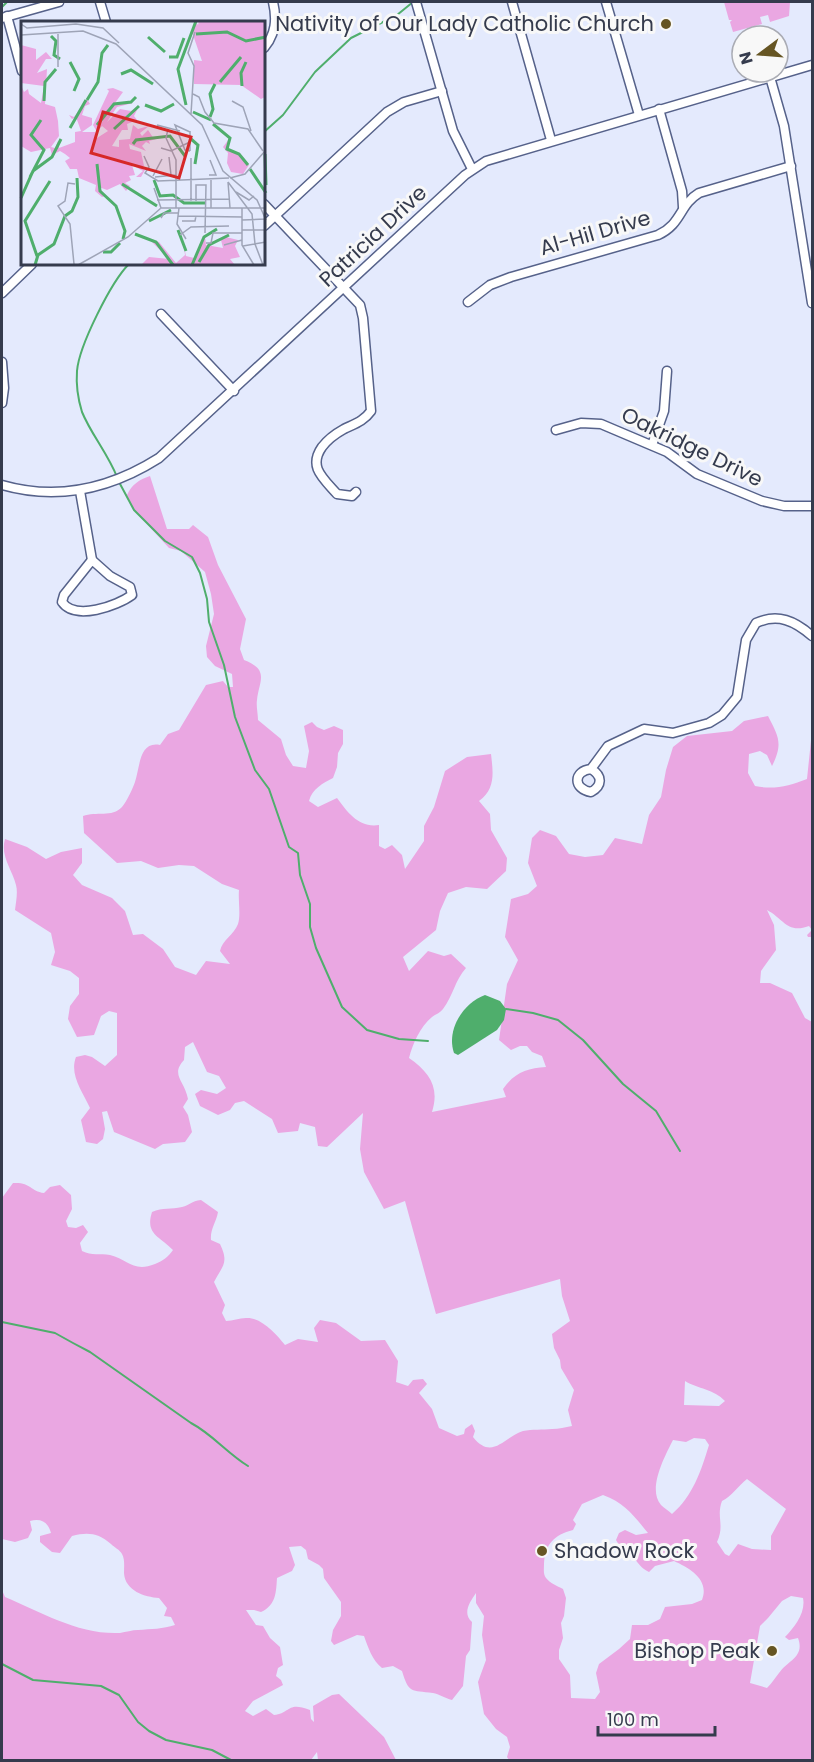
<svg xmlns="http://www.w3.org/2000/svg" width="814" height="1762" font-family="Poppins,sans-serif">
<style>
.green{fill:#eaa7e2;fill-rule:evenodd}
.water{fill:#4fae6c}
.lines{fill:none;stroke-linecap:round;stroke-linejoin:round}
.stream{stroke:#4fae6c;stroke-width:2}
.minor-casing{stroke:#56628a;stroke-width:11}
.minor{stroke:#fff;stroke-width:8}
.poi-dot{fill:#665523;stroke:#f8f8f8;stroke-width:2}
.labels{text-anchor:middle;stroke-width:6;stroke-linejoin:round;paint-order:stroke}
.poi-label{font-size:21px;fill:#353b4d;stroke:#f8f8f8;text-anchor:end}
.street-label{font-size:21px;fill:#353b4d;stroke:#f8f8f8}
.inset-river{fill:none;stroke:#4fae6c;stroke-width:3}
.inset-road{fill:none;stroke:#9ea4b7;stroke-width:1.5}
.view{fill:#d62828;fill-opacity:0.15;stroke:#d62828;stroke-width:3}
.inset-edge{fill:none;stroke:#353b4d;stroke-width:3}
</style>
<rect width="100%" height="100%" fill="#e4eafd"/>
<g class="green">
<path d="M 724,2 L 790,2 L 789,16 L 770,22 L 768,15 L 760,17 L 762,24 L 733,32 L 730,22 L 732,20 L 729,20 Z"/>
<path d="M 150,476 L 167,529 L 189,529 L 193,525 L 208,537 L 218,565 L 246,619 L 240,649 L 244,660 C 270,670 259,681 257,700 C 256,706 258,714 258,720 L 281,739 L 286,755 L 293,766 L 306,768 L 309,751 L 304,726 L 312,722 L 317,727 L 324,730 L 334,726 L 343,730 L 343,744 L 338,753 L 337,767 L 333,778 C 323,783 312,789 309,801 L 318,807 L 337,798 C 348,813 359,828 379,825 L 379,846 L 385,849 L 392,845 L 402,855 L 405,869 L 424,841 L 424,826 L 434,807 L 445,771 L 467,757 L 491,754 C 493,772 496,789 479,801 L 490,814 L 491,830 L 507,858 L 506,871 L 487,889 L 466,887 L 448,893 L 440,911 L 436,930 L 403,957 L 409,971 L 428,951 L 444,956 L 451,954 L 466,968 C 455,980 453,996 443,1009 C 440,1013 436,1014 432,1017 C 420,1027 413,1043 409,1058 C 429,1072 440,1087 432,1112 L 506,1097 L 503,1089 C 514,1073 527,1068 546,1067 L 542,1056 L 532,1052 L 527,1046 L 520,1046 L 511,1050 L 499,1040 L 507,984 L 518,960 L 505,937 L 511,899 L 528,894 L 537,886 L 528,863 L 532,838 L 540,830 L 556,836 L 569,854 L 585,857 L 603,855 L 615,838 L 642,844 L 649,815 L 661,797 L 666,770 L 673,747 L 687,736 L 732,731 L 744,721 L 768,716 C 779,737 783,744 772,766 L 767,755 L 760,751 L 749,754 L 748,773 L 755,786 C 774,790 789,786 807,779 L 812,731 L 812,937 L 808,937 L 807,935 L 812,930 L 809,926 C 787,934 784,919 767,910 L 774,925 L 776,950 L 761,971 L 760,983 L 770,983 L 792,993 L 805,1018 L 812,1022 L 812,1760 L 509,1760 L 507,1757 L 510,1747 L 507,1737 L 496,1729 L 484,1714 L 478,1682 L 486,1660 L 482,1635 L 484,1616 L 476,1603 L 476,1593 C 470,1602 462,1613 472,1622 L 470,1650 L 466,1656 L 463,1686 L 452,1700 C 445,1698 439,1694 433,1693 C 411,1690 409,1694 402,1671 L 393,1666 L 382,1668 C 372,1660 368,1647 364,1636 L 357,1635 L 334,1645 L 331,1641 L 333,1630 L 341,1616 L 341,1602 L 324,1578 L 323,1569 L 319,1565 L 308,1559 L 306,1550 L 301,1546 L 289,1547 L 295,1565 L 292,1571 L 277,1578 C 276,1593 276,1605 261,1612 L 254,1610 L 246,1610 L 256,1625 L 263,1626 L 270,1638 L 280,1647 L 283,1665 L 278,1668 L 276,1676 L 281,1680 L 283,1685 L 253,1701 L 245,1711 L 253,1716 L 266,1709 L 274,1715 C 291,1713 287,1701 310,1710 L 311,1719 L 314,1722 L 313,1706 L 332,1695 L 339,1694 L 384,1737 L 396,1760 L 318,1760 L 317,1752 L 311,1760 L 2,1760 L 2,1590 L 5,1597 C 41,1612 79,1635 120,1633 C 126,1632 132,1630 138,1630 C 151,1629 163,1629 175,1625 L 171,1617 L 164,1616 L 167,1608 L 159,1598 C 145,1597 125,1591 124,1573 C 124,1567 125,1559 122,1554 C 120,1550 114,1547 111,1544 C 98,1533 88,1532 72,1536 L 60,1553 L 52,1552 L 40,1542 L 40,1536 L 51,1533 C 48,1522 41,1518 30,1521 L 32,1530 L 28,1538 L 15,1542 L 2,1539 L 2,1198 L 13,1183 C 31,1182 30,1191 44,1193 L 50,1187 L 60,1185 L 71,1195 L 72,1209 L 66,1221 L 68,1227 L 76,1228 L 83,1225 L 88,1232 L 80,1243 L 82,1251 C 92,1256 100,1253 110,1255 C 128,1259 133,1273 155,1264 C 163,1261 168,1257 173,1250 C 159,1236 145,1234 152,1212 C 163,1207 171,1210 182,1207 C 190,1205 191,1201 201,1200 L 218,1212 C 216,1223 210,1229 211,1240 L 220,1244 C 229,1263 223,1265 214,1282 L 225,1305 L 222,1313 L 226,1321 C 233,1321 239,1318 246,1318 C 261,1317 276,1334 285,1345 L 298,1339 L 318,1342 L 314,1328 L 320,1320 L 336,1323 L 361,1341 L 385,1340 L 398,1361 L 396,1382 L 408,1386 L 413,1380 L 423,1379 L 427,1384 L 419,1393 L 432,1409 L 439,1428 L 457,1436 L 464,1434 L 465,1429 L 472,1424 L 475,1431 L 473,1437 C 492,1461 504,1437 523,1431 C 532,1429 543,1430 552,1429 C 559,1429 565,1427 572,1426 L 568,1410 L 574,1390 L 561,1368 L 560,1360 L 554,1348 L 552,1334 L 570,1321 L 562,1296 L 560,1279 L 436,1314 L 405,1201 L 384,1209 L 364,1172 L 360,1149 L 363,1113 L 327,1147 L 318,1146 L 315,1127 L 300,1123 L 298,1131 L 278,1133 L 272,1119 L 244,1101 L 235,1103 L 230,1110 L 218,1115 L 200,1106 L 195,1094 L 201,1090 L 217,1094 L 226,1088 L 219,1076 L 207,1072 L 193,1042 L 185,1047 L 184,1060 C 170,1075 185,1081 188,1099 L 183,1107 L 188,1115 L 192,1132 L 185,1142 L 163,1144 L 155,1149 L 114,1132 L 107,1111 L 102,1112 L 105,1129 L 103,1139 L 97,1144 L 86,1142 L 81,1120 L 90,1108 C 83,1092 69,1075 76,1057 L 85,1055 L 92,1057 L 105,1066 L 117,1055 L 117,1013 L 109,1011 L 101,1016 L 94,1035 L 77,1037 L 68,1019 L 70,1006 L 79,994 L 79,978 L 70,971 L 51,965 L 55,952 L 51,933 L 15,910 C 16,902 18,892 16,885 C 12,869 0,856 5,839 L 27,847 L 46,859 L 61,852 L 82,848 L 82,863 L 73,875 L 82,885 L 112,898 L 125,911 L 133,935 L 143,934 L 163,949 L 175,967 L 196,975 L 206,961 L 230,964 L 220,951 C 222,940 234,935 238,924 C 241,915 238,900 239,890 L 222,884 L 194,866 L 179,865 L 158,868 L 141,861 L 117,863 L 84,833 L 83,816 C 96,811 112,818 122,807 C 127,801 133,788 135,782 C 140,767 139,741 160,745 L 168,734 L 179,730 L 206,685 L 223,681 L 228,687 L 233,687 L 232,674 L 215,666 L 207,657 L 206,646 L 214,614 L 211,594 L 205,572 L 181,551 L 169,548 L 134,510 L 127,495 C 132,484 139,480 150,476 ZM 685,1381 C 698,1389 714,1389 725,1401 L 719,1406 L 684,1405 ZM 694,1438 L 705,1439 L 709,1445 C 701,1471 693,1496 672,1514 C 669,1511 664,1508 661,1505 C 647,1489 665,1456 673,1440 L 686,1442 ZM 747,1479 L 786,1509 L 771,1536 L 771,1550 L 752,1549 L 738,1544 L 729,1556 L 725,1554 L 717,1542 C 725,1525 716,1517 722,1501 C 732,1496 738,1486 747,1479 ZM 603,1495 C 625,1503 634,1516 648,1533 L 636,1535 L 625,1530 L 619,1533 L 616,1540 C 621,1550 627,1551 634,1558 C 639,1564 641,1568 649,1572 L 655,1566 L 674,1561 C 689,1568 710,1579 702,1600 L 692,1604 L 665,1607 L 660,1619 L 648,1625 L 632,1625 L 630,1639 L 619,1649 L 599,1664 L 596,1673 L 600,1692 L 595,1699 L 571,1698 L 570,1675 L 559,1659 L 559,1650 L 563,1638 L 561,1623 L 564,1616 L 566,1598 L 563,1589 C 557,1586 550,1583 546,1578 C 543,1574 544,1569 544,1564 C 545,1544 554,1535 573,1530 L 576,1524 L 573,1520 L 582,1504 ZM 791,1596 L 803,1598 C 806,1612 795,1627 785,1637 L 789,1640 L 798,1638 C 805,1657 788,1660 779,1673 C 775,1678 772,1683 767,1688 L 750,1683 L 760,1626 L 768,1618 L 782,1601 Z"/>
</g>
<path class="water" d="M 485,995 L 500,1001 L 506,1009 L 504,1020 L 497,1030 L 458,1055 L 454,1053 C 446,1030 463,1003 485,995 Z"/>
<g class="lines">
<g class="stream">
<path d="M 2,7 L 7,2"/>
<path d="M 264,132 L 283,115 L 315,72 L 351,38 L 397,15 L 413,2"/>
<path d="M 117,477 C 108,454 91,434 82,412 C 78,399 76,384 77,371 C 79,346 111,282 129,264"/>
<path d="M 119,482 L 134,510 L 165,541 L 192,557 L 200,573 L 207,599 L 209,622 L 224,665 L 235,717 L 255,770 L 269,789 L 289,847 L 298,853 L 300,875 L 310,904 L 310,927 L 316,948 L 342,1007 L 367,1030 L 399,1039 L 428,1041"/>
<path d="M 506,1009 L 533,1013 L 558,1020 L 583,1040 L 623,1084 L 656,1111 L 680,1151"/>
<path d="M 2,1322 L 55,1333 L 73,1343 L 90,1352 L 191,1423 C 212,1434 227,1453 248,1466"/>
<path d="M 2,1664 L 33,1680 L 101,1686 L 119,1695 L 138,1722 L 149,1731 L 166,1740 L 212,1750 L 231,1760"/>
</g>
<defs>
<g id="minor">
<path d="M 100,2 L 106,22"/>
<path d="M 416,2 L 453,131 L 472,169"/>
<path d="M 512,2 L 551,140"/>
<path d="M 606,2 L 639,115"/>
<path d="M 7,16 L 22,71"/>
<path d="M 2,18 L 59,2"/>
<path d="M 264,48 C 276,34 277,19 273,2"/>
<path d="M 770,77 L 784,126 L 812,303"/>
<path d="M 659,109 L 682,191 L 683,207"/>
<path d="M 264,204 L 360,305 L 363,318 L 371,411 C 364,421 354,424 344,429 C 335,434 328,439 322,447 C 308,467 323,478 337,494 L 352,496 L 356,492"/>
<path d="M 264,226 L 387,112 L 404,102 L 442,91"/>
<path d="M 2,293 L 32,264"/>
<path d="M 468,302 L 490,285 L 511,277 L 658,235 C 682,224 679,205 699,193 L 791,166"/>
<path d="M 161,314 L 234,391"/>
<path d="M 2,362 L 4,388 L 2,403"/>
<path d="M 556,430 L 581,423 L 601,424 L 667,452 L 697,474 L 762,501 L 784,506 L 812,506"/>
<path d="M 652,445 L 664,411 L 667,371"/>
<path d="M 2,485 C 58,501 110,489 159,458 L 465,175 L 486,161 L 812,65"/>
<path d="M 80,491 L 92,560"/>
<path d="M 92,560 L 110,576 L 130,587 L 132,595 C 117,606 75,621 62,602 L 64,595 Z"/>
<path d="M 591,769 C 603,776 602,786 591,792 C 573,789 573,771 591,769 L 608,746 L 644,729 L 673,733 L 709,723 L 722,715 L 737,697 L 746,640 L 756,623 C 778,613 795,621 812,636"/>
</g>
</defs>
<use href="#minor" class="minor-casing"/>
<use href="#minor" class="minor"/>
</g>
<g class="poi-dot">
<circle cx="666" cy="24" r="6"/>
<circle cx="542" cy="1551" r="6"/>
<circle cx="772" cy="1651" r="6"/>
</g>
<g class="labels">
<g class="poi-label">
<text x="654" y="31">Nativity of Our Lady Catholic Church</text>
<text x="554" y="1558" text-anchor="start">Shadow Rock</text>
<text x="760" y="1658">Bishop Peak</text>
</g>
<g class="street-label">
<text transform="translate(595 233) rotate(-16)" y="7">Al-Hil Drive</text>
<text transform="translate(373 236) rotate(-43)" y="7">Patricia Drive</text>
<text transform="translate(692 447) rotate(26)" y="7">Oakridge Drive</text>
</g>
</g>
<g transform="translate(21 21)">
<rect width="244" height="244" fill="#e4eafd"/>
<path d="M 174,0 L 177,4 L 178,0 L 244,0 L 244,76 L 240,78 L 220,64 L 173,63 L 173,39 L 181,40 L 171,11 ZM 0,24 L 15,28 L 15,39 L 25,31 L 31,38 L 25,38 L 16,52 L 26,48 L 24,83 L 34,86 L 37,100 L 38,115 L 30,126 L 34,127 L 37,120 L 38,127 L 54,121 L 54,111 L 60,110 L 55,96 L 51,98 L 48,94 L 53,96 L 66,78 L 69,83 L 64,85 L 61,94 L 71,97 L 71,104 L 61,111 L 74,111 L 76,117 L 87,110 L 81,105 L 76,111 L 72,104 L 88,70 L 86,68 L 92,67 L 102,71 L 94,82 L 112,82 L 96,86 L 86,101 L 99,88 L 110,90 L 118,85 L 113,95 L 116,99 L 106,103 L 107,109 L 101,109 L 91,125 L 98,126 L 98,119 L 109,118 L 112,104 L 117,108 L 128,105 L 119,112 L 121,115 L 127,109 L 133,118 L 143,116 L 128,120 L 129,123 L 125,121 L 121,125 L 125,130 L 108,123 L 109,128 L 120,131 L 123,145 L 119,146 L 124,149 L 120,156 L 115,156 L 122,150 L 111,144 L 114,154 L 108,155 L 110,159 L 104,162 L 109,165 L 105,170 L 99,163 L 86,169 L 78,166 L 84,175 L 81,176 L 74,170 L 75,164 L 58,157 L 56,148 L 49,148 L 44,140 L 49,137 L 44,133 L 39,130 L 31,134 L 29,127 L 10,131 L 0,125 L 0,64 L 3,71 L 7,68 L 8,73 L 20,82 L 23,65 L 0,62 ZM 208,118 L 208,128 L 219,133 L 228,144 L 222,153 L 210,151 L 206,142 L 207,132 L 202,126 ZM 184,215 L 185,224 L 202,227 L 200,219 L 205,216 L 217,219 L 214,225 L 219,236 L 209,238 L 214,244 L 120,244 L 128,236 L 148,238 L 129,219 L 138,221 L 155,242 L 164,234 L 163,226 L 165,235 L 173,237 Z" fill="#eaa7e2"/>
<path class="inset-river" d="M 175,13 L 206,11 L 225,20 L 245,16M 30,15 L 35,20 L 33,34 L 39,38M 127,16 L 144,31M 148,36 L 156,36 L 163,17M 49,41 L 58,58 L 53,70M 100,53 L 110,49 L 132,63M 199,61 L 220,36M 221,65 L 220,52 L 225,41M 66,79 L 77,61 L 81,32 L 87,24M 23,80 L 24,61 L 35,48M 124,84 L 140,90 L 153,83M 165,84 L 157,48 L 175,0M 172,91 L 190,99M 189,96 L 192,88 L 189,73 L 194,63M 192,103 L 209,117 L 206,128 L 218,133 L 227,144M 76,104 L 93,83 L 110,81 L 115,76M 49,107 L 65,79M 93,108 L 118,85M 170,118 L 177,124 L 174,143M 112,123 L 115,119 L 149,115 L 164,135M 244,133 L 245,164M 76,143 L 79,170 L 95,185 L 104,210 L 102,218M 229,148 L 245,172M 9,156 L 23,129 L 10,114 L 20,99M 133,159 L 139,175 L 152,174 L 163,182 L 184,182M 101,163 L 136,185M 0,177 L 12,150 L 31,136 L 40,118M 128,200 L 150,189M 157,209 L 165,230M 114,213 L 135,221 L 152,244M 82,231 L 90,231 L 99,222M 16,235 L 4,200 L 29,160M 178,241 L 188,224 L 208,214M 14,244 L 17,234 L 33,223 L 44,195 L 51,190 L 57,176 L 56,157M 171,244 L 183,216 L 196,208"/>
<path class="inset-road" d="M 0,3 L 6,7 L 55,3 L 82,7 L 98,22M 0,14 L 62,10 L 95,23 L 181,104 L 202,150 L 236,179 L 245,199M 37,46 L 37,13M 172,73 L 178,76 L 184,91 L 193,102 L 227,108 L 242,130M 211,80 L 222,86 L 230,110M 170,93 L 173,45 L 167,32 L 174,11M 136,104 L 159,110M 147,108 L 145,117 L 155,139 L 155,187M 140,127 L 150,130 L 169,121M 169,130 L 164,129 L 154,104 L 169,111M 169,130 L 169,110M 123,135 L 128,146 L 124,152 L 137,160 L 208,157M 148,136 L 150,154M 188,154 L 195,154 L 189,139M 132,155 L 141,138M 134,156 L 155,154M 209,157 L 224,153 L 244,130M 190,159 L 190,187M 207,161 L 231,193 L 234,223 L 242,244M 207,161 L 209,187M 133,167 L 140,187M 215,171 L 228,179 L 233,175M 136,179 L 208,178M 170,180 L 170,137M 175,180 L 175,164 L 185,164 L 184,212M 140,187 L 245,187M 158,187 L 156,203 L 165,218M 221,187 L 221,224 L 233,244M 157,195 L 221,196M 140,197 L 143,192 L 157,192M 221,199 L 244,198M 161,200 L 174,200 L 175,195M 221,209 L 245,209M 159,214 L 170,206 L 208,205M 185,222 L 190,222 L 192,212 L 221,212M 203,224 L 221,219M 222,225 L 245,221M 53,243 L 49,203 L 37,185 L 44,180 L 47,162 L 54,163M 57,244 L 107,216 L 140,187"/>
<path class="view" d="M 82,91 L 170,116 L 158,157 L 70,132 Z"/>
<rect width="244" height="244" class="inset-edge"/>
</g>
<rect width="814" height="1762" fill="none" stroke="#353b4d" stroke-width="6"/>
<g transform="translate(760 54) rotate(254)"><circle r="28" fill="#f8f8f8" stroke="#aaacb4" stroke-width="1.5"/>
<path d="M0-4.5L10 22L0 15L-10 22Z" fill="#665523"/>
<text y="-9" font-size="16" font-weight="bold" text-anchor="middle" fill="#353b4d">N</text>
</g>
<path d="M598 1726v9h117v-9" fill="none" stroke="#353b4d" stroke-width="3"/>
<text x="607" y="1726" font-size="18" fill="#353b4d" stroke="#f8f8f8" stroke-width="4.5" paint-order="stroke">100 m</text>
</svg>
